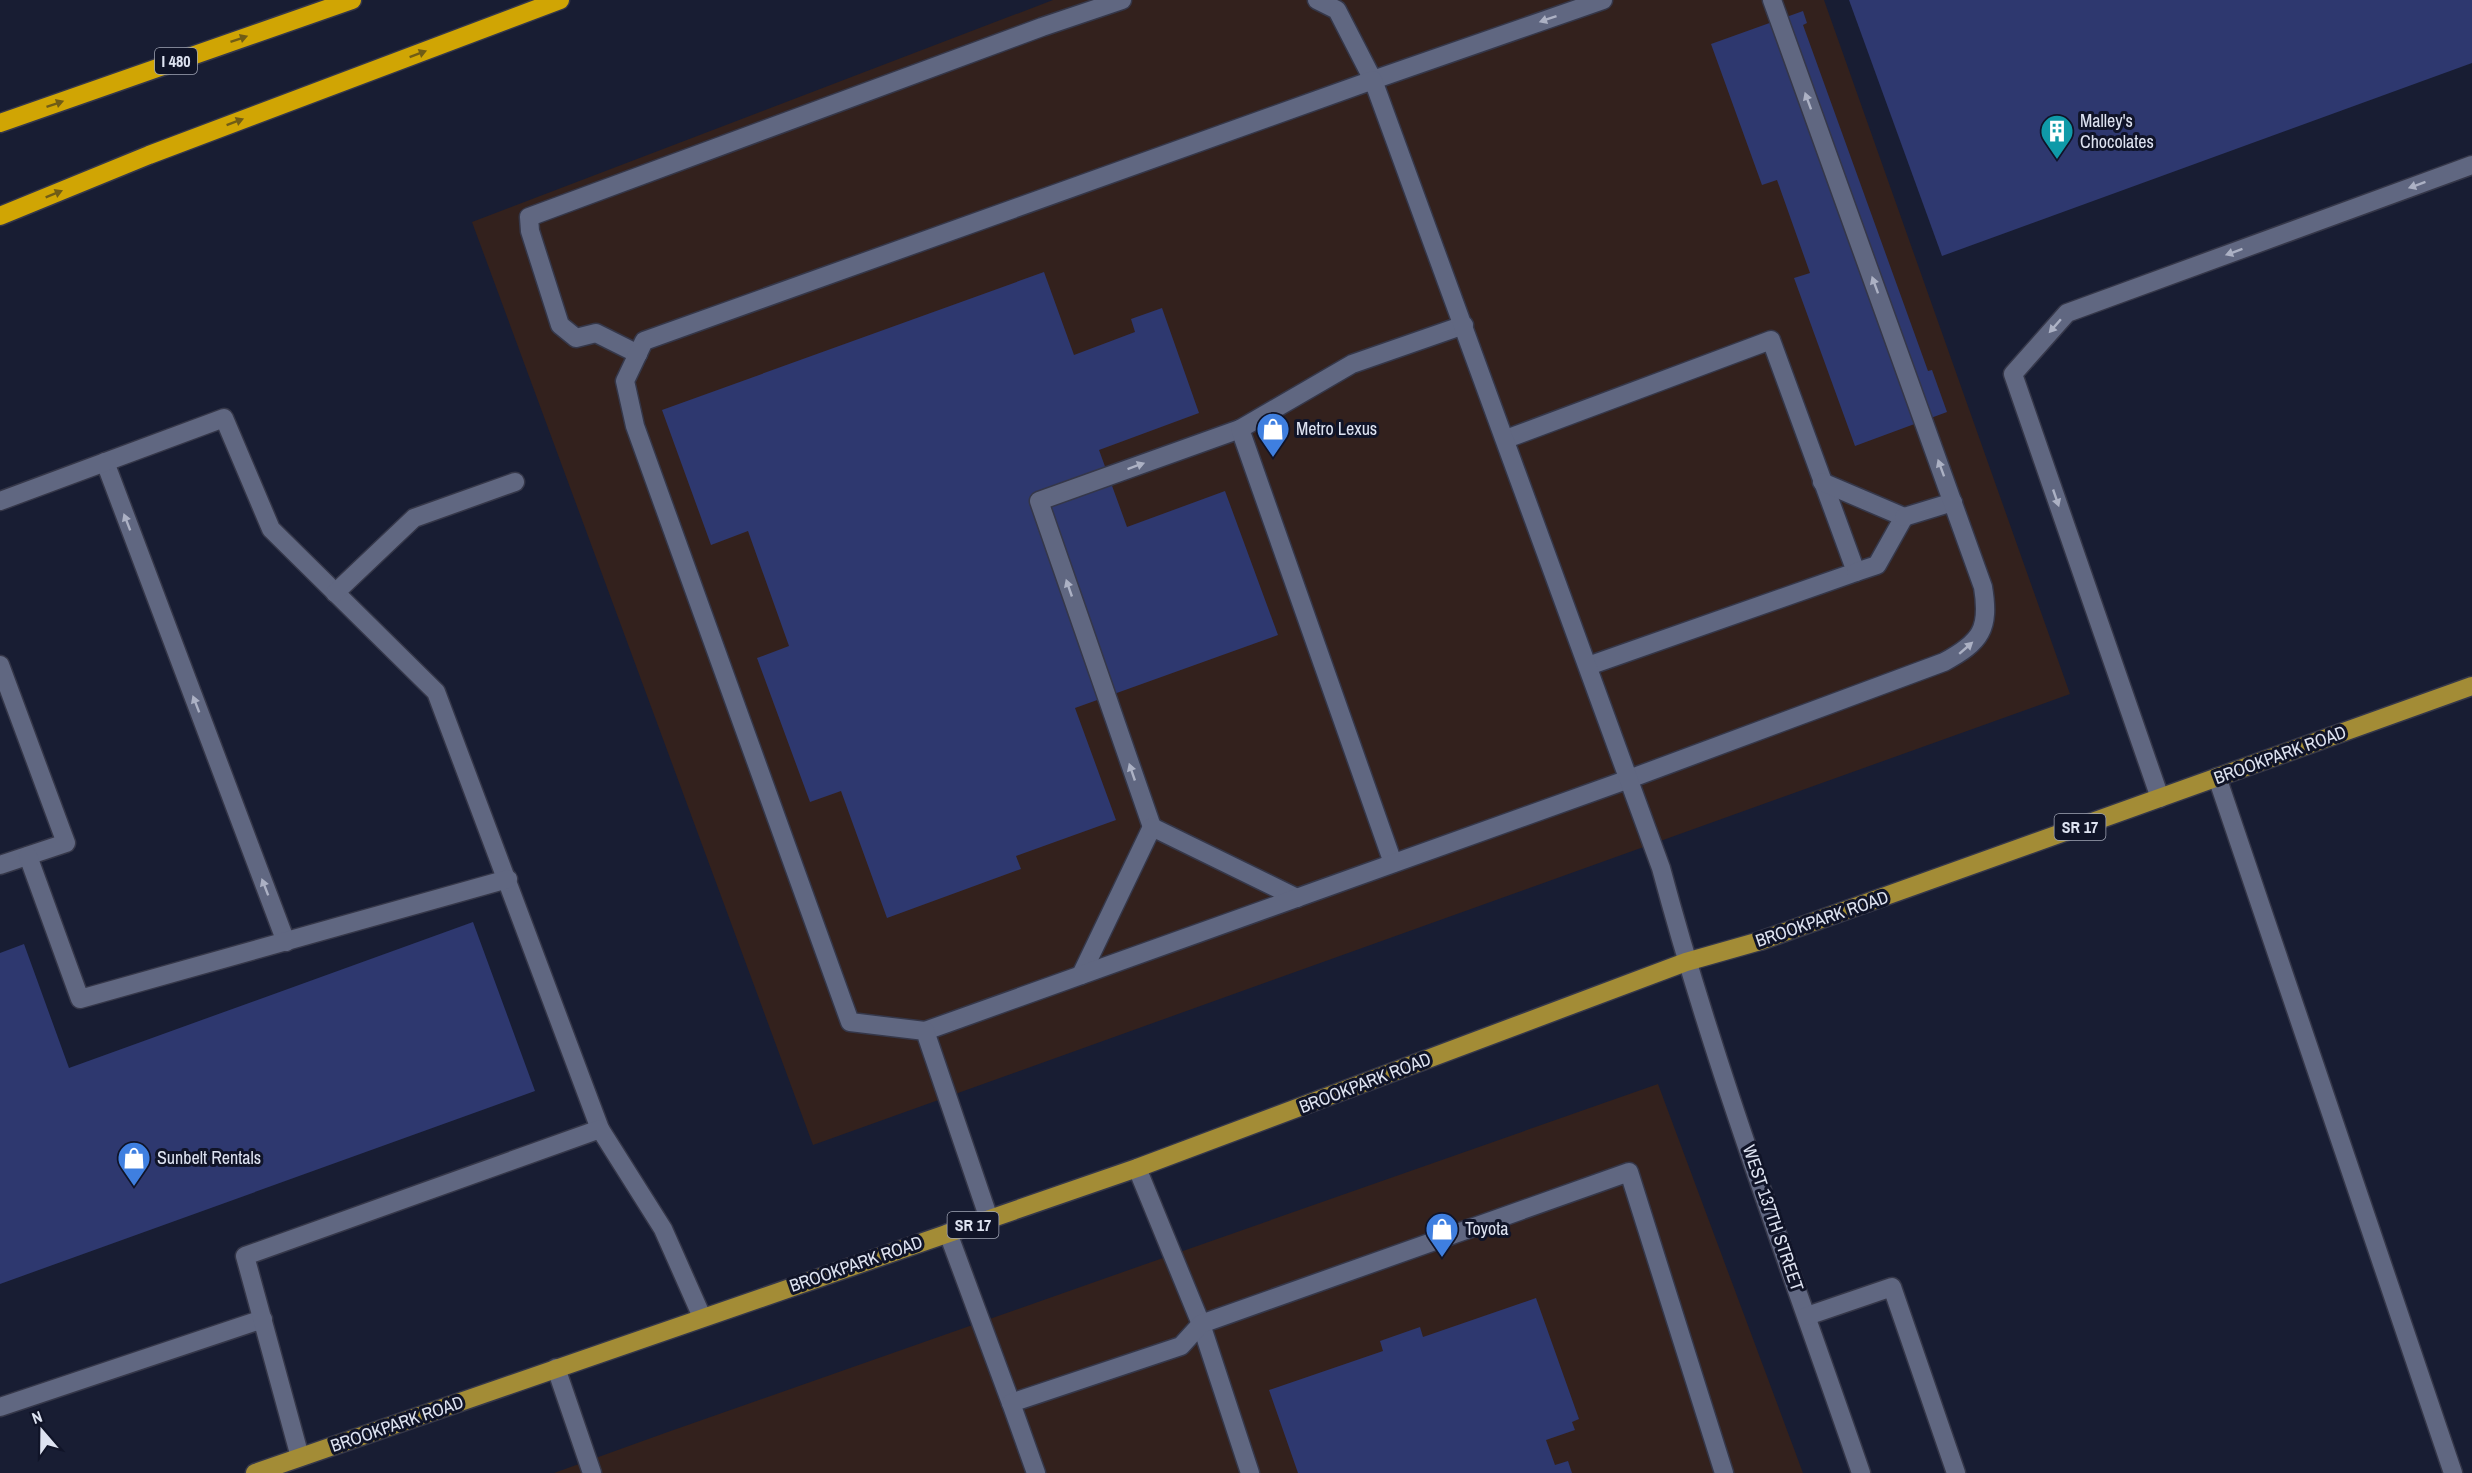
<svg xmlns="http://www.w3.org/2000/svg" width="2472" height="1473" font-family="'Archivo Narrow',sans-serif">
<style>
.commercial{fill:#33211d}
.building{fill:#2e386f}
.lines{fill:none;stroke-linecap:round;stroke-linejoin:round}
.minor-casing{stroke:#353749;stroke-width:21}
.major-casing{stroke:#353749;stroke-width:21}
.highway-casing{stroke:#353749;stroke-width:21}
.minor{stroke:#606781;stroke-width:18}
.major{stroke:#a38c36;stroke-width:18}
.highway{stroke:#d0a504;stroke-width:18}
.oneway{fill:#acb1c4}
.oneway2{fill:#705c16}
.labels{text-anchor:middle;stroke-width:6;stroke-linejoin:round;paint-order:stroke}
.shield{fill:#101428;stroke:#a0a5b5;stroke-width:1.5}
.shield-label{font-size:16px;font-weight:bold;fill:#dee3f1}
.poi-label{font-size:18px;fill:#dee3f1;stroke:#101428;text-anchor:start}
.street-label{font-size:18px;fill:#dee3f1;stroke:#101428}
</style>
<rect width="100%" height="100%" fill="#181d33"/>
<g class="commercial">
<path d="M 1053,0 L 1824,0 L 2070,694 L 813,1145 L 472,222 Z"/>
<path d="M 1658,1084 L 1803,1473 L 554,1473 L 665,1433 Z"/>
</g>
<g class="building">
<path d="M 1849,0 L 2472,0 L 2472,63 L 1942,256 Z"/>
<path d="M 1803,11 L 1807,23 L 1803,25 L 1928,371 L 1932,370 L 1947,412 L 1855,446 L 1794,278 L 1810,273 L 1777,180 L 1762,185 L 1711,44 Z"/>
<path d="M 1044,272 L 1074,355 L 1135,332 L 1131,319 L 1162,308 L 1199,413 L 1099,450 L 1127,527 L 1225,491 L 1278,635 L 1075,708 L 1116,820 L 1016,856 L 1021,869 L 887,918 L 841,791 L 810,802 L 757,658 L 789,646 L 748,531 L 711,545 L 662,410 Z"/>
<path d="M 473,922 L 535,1091 L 0,1284 L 0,953 L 24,944 L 69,1068 Z"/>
<path d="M 1536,1298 L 1579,1419 L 1572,1422 L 1575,1430 L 1546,1440 L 1555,1465 L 1568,1461 L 1572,1473 L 1298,1473 L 1269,1390 L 1383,1351 L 1380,1341 L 1420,1327 L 1423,1337 Z"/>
</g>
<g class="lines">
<defs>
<g id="minor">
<path d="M 1317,0 L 1337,10 L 1373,80 L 1603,0"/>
<path d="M 638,354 L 596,333 L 576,338 L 560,325 L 530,231 L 529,217 L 1042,27 L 1122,0"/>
<path d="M 1506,439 L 1771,340 L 1856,572 L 1588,666"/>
<path d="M 105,462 L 286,942"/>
<path d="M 1822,482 L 1904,517 L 1877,565 L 1856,572"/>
<path d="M 0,501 L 224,418 L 271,529 L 436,692 L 600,1129"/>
<path d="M 1904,517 L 1953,502"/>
<path d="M 335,593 L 414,518 L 515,482"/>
<path d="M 0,665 L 66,843 L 0,865"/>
<path d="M 2217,777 L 2453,1473"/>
<path d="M 2160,798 L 2013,374 L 2067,313 L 2472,165"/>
<path d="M 1152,827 L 1039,501 L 1240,429"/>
<path d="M 28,856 L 80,999 L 508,879"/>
<path d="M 1393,863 L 1240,429 L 1352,364 L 1464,325"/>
<path d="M 1081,975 L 1152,827 L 1297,898"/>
<path d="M 925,1031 L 1629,779 L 1944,662 C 1981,642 1990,629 1983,587 L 1772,0"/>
<path d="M 1137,1168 L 1201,1324 L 1250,1473"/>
<path d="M 989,1219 L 925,1031 L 850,1022 L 635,426 L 625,381 L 644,341 L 1373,80 L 1661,868 C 1716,1073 1792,1273 1861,1473"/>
<path d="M 948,1233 L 1011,1403"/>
<path d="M 1807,1316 L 1892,1287 L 1956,1473"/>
<path d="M 556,1368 L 592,1473"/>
<path d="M 0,1407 L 263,1319"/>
<path d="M 300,1457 L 245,1256 L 600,1129 L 663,1229 L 702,1317"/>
<path d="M 1036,1473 L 1011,1403 L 1181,1346 L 1201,1324 L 1629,1172 L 1724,1473"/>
</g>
<path id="major" d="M 255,1473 L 1137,1168 L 1686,962 L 1760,941 L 2472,686"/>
<g id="highway">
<path d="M 0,123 L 352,0"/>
<path d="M 0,216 L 149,155 L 560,0"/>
</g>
</defs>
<use href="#minor" class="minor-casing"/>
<use href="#major" class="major-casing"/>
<use href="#highway" class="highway-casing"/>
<use href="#minor" class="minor"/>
<use href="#major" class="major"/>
<use href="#highway" class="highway"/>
</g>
<defs><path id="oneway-solid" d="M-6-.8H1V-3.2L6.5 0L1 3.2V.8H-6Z" transform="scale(1.5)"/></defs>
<g class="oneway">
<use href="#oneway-solid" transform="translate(1548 19) rotate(161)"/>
<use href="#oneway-solid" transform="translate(1808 101) rotate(-110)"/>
<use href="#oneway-solid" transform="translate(2417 185) rotate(160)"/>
<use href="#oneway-solid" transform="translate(2234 252) rotate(160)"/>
<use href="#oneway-solid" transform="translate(1875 285) rotate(-110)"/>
<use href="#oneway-solid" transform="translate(2055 326) rotate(131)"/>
<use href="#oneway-solid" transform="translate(1136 466) rotate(-20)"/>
<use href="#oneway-solid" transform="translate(1941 468) rotate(-110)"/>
<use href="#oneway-solid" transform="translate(2056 498) rotate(71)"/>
<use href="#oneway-solid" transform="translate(127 522) rotate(-111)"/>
<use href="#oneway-solid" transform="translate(1069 588) rotate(-109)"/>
<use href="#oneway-solid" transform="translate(1966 648) rotate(-41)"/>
<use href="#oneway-solid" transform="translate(196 704) rotate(-111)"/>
<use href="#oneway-solid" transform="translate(1132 772) rotate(-109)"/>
<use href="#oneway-solid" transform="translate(265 887) rotate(-111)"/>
</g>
<g class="oneway2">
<use href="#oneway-solid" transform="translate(239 39) rotate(-19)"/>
<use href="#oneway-solid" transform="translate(418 54) rotate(-21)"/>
<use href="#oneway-solid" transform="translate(55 104) rotate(-19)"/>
<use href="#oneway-solid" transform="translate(235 122) rotate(-21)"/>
<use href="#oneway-solid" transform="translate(54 194) rotate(-22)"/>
</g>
<defs>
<symbol id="building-pin" viewBox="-11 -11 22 30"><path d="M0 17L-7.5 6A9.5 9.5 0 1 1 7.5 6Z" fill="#0f9aa8" stroke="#101428"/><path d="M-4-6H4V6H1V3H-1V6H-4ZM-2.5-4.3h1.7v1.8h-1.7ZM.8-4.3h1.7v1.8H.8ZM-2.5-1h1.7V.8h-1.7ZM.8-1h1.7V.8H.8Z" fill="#fff"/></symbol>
<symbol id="shop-pin" viewBox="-11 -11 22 30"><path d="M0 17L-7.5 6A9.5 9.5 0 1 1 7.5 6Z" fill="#3f7fe0" stroke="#101428"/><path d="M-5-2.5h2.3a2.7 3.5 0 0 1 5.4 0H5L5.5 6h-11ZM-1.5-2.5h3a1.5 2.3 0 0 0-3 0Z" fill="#fff"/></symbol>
</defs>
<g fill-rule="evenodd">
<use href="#building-pin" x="2038" y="112" width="38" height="52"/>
<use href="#shop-pin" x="1254" y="410" width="38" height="52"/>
<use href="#shop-pin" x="115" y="1139" width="38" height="52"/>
<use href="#shop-pin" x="1423" y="1210" width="38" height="52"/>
</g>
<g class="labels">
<g class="shield">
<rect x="155" y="48" width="42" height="26" rx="4.5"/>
<rect x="2054.5" y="814" width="51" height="26" rx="4.5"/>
<rect x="947.5" y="1212" width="51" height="26" rx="4.5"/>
</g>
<g class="shield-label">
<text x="176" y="67">I 480</text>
<text x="2080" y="833">SR 17</text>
<text x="973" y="1231">SR 17</text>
</g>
<g class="poi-label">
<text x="2080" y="127">Malley's<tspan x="2080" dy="21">Chocolates</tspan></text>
<text x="1296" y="435">Metro Lexus</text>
<text x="157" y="1164">Sunbelt Rentals</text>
<text x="1465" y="1235">Toyota</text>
</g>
<g class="street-label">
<text transform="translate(2280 755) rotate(-20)" y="6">BROOKPARK ROAD</text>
<text transform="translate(1822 919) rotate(-19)" y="6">BROOKPARK ROAD</text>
<text transform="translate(1365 1083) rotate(-21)" y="6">BROOKPARK ROAD</text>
<text transform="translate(1773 1218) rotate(71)" y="6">WEST 137TH STREET</text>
<text transform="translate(856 1264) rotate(-19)" y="6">BROOKPARK ROAD</text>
<text transform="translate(397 1424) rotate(-19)" y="6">BROOKPARK ROAD</text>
</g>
</g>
<g transform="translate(42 1431) rotate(340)" stroke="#101428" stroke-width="4.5" paint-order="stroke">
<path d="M0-4.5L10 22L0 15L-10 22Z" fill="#dee3f1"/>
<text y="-9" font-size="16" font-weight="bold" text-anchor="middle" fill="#dee3f1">N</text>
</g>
</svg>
